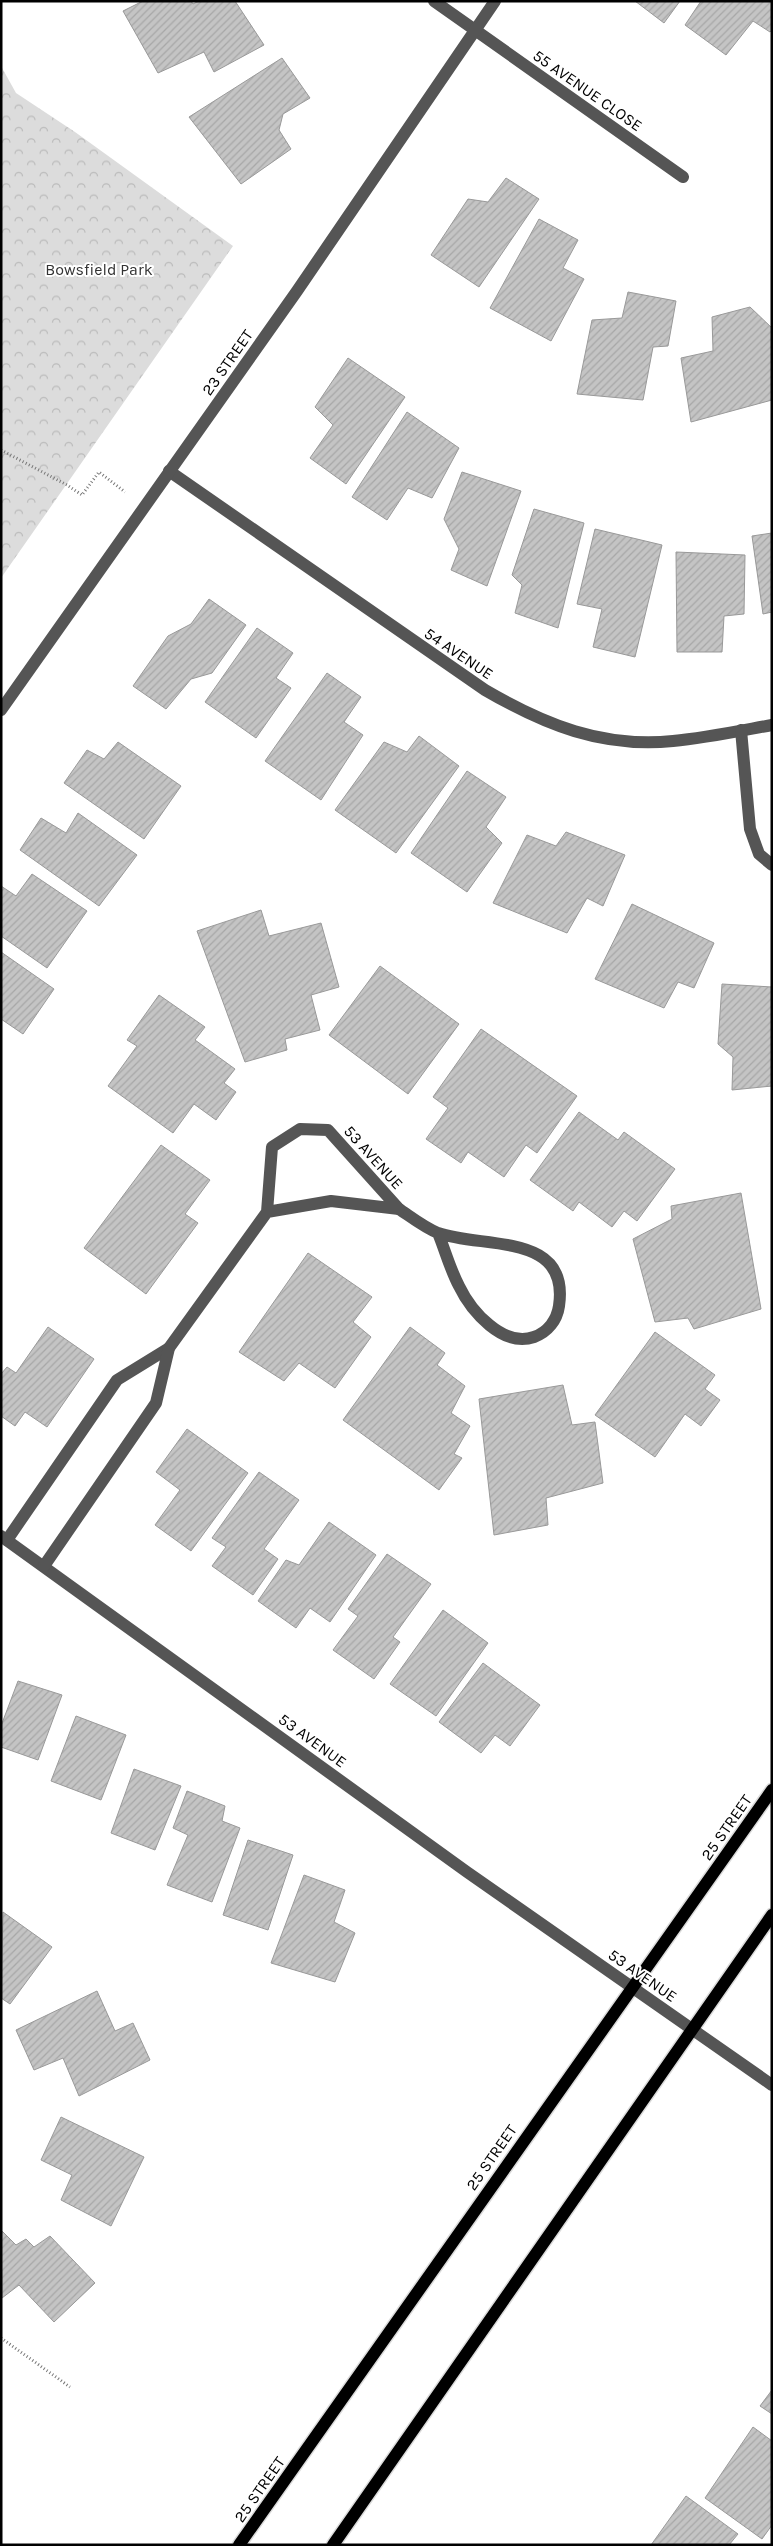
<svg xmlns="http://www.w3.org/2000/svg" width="773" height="2546" font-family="Karla,sans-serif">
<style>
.park{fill:url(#park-crowns)}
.building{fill:url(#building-hatch);stroke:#999}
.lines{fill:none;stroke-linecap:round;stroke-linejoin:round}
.major-casing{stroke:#dbdbdb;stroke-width:15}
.path{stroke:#777;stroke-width:3;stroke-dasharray:1 2.5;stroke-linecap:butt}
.minor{stroke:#555;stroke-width:12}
.major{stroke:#000;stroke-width:12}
.labels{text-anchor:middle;stroke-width:4;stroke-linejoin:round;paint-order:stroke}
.street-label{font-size:16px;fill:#000;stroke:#fff}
.park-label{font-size:16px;fill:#333;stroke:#fff}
</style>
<defs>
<pattern id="park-crowns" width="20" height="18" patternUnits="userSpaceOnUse" patternTransform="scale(1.25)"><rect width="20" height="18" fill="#dcdcdc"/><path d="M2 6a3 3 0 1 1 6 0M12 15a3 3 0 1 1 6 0" fill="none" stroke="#bbb"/></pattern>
<pattern id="building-hatch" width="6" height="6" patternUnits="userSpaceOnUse" patternTransform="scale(1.25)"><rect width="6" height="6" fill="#c4c4c4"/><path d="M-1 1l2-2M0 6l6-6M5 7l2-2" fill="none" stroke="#a7a7a7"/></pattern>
</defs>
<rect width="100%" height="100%" fill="#fff"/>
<path class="park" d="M 1,66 L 16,93 L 75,132 L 233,246 L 1,578 Z"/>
<g class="building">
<path d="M 143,1 L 191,1 L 193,4 L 199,1 L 235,1 L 264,45 L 214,72 L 204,52 L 158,73 L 123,11 Z"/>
<path d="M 635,1 L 680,1 L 664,23 Z"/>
<path d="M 701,1 L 772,1 L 772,30 L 770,32 L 753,21 L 726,55 L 685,25 Z"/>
<path d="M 282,58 L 310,98 L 283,114 L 279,130 L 291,149 L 241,184 L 189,117 Z"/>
<path d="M 506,178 L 539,199 L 479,287 L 431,255 L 468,199 L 488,202 Z"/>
<path d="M 539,219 L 578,240 L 563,268 L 584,279 L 551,341 L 490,308 Z"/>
<path d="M 628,292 L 676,301 L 668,346 L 653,347 L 643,400 L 577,394 L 592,320 L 622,318 Z"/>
<path d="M 750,307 L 772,328 L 772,400 L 691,422 L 681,358 L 713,351 L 712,317 Z"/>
<path d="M 348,358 L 405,397 L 346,484 L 310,458 L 333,425 L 315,407 Z"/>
<path d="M 407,412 L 459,448 L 432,498 L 408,488 L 387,520 L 352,497 Z"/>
<path d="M 462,472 L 521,491 L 487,586 L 451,570 L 459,549 L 444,519 Z"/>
<path d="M 534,509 L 584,523 L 558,628 L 515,613 L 522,585 L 512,575 Z"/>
<path d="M 595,529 L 662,545 L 635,657 L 593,647 L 602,609 L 577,604 Z"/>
<path d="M 772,533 L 772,612 L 763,614 L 752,536 Z"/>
<path d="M 676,552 L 745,555 L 744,614 L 724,616 L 722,652 L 677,652 Z"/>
<path d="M 209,599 L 246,625 L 212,673 L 191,679 L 166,709 L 133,686 L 168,636 L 191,624 Z"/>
<path d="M 257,628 L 293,653 L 276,678 L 291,688 L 256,738 L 205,702 Z"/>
<path d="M 327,673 L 361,697 L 344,722 L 363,735 L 321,800 L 265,761 Z"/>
<path d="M 419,736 L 459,766 L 396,853 L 335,810 L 384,742 L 407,752 Z"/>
<path d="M 118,742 L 181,786 L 144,839 L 64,783 L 87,750 L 104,759 Z"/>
<path d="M 467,771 L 506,797 L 486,827 L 502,843 L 467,892 L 411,853 Z"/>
<path d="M 78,813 L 137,855 L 99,906 L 20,850 L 41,818 L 66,833 Z"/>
<path d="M 566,832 L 625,855 L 603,906 L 587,898 L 567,933 L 493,903 L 527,835 L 556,846 Z"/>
<path d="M 32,874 L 87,911 L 47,968 L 1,936 L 1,886 L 16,896 Z"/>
<path d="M 632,904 L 714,943 L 694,988 L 678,982 L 664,1008 L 595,979 Z"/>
<path d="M 261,910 L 269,936 L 321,923 L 339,987 L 311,995 L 320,1030 L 285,1039 L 287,1050 L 245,1062 L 197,931 Z"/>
<path d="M 1,952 L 54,989 L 23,1034 L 1,1019 Z"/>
<path d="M 380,966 L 459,1024 L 408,1094 L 329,1035 Z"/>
<path d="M 722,984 L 772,987 L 772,1086 L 732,1090 L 733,1057 L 718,1044 Z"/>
<path d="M 159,995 L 205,1027 L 195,1040 L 235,1069 L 224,1083 L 236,1092 L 216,1120 L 194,1104 L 173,1133 L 108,1086 L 137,1046 L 127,1040 Z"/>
<path d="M 481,1029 L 577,1096 L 537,1153 L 526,1145 L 504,1177 L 468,1152 L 461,1163 L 426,1139 L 448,1108 L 433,1097 Z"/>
<path d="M 579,1112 L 618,1140 L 624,1132 L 675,1169 L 637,1221 L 624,1211 L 612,1227 L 579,1202 L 573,1211 L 530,1180 Z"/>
<path d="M 161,1145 L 210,1180 L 185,1214 L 198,1223 L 146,1294 L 84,1248 Z"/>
<path d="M 741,1193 L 761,1309 L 694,1329 L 688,1318 L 655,1322 L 633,1239 L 672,1219 L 671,1206 Z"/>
<path d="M 308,1253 L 372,1297 L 353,1322 L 371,1337 L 335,1388 L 299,1363 L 284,1381 L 239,1352 Z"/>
<path d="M 48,1327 L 94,1359 L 47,1427 L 25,1412 L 15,1426 L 1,1416 L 1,1374 L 7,1367 L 16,1373 Z"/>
<path d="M 410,1327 L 445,1353 L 437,1365 L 465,1386 L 451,1413 L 470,1426 L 454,1454 L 462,1458 L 439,1490 L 343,1420 Z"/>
<path d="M 655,1332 L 715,1375 L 705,1389 L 720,1400 L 701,1426 L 685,1414 L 655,1457 L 595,1415 Z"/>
<path d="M 563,1385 L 572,1425 L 595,1422 L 603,1483 L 546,1498 L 548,1525 L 494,1535 L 479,1399 Z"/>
<path d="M 187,1429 L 248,1473 L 191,1551 L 155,1525 L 180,1490 L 156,1472 Z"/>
<path d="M 259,1472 L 299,1500 L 264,1549 L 278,1559 L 253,1595 L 212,1566 L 226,1547 L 212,1538 Z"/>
<path d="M 329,1522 L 376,1555 L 330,1622 L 310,1608 L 296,1628 L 258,1601 L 286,1560 L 299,1565 Z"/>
<path d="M 387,1554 L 431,1584 L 393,1637 L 400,1642 L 374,1679 L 333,1650 L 358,1616 L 348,1609 Z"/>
<path d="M 443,1610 L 488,1643 L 436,1716 L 390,1684 Z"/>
<path d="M 483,1663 L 540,1705 L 510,1746 L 495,1735 L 481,1753 L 439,1722 Z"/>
<path d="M 18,1681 L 62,1695 L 38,1760 L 1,1747 L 1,1726 Z"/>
<path d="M 76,1716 L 126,1735 L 101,1800 L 51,1781 Z"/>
<path d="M 134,1769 L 181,1786 L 155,1850 L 111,1833 Z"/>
<path d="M 187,1791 L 225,1806 L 222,1821 L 240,1828 L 212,1902 L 167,1885 L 188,1835 L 173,1828 Z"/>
<path d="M 248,1840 L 293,1855 L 268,1930 L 223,1915 Z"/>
<path d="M 304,1875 L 345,1890 L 334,1922 L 355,1933 L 335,1982 L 271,1963 Z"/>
<path d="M 3,1912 L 52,1947 L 10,2004 L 1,1998 Z"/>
<path d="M 97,1991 L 115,2031 L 133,2023 L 150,2060 L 79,2096 L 63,2058 L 34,2070 L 16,2030 Z"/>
<path d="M 61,2117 L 144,2157 L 111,2226 L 61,2200 L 72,2175 L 41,2160 Z"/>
<path d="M 1,2230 L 16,2245 L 26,2239 L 34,2247 L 50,2236 L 95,2283 L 54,2322 L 19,2285 L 2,2298 Z"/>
<path d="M 772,2390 L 772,2414 L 760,2406 Z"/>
<path d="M 753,2427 L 772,2441 L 772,2525 L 762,2539 L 705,2498 Z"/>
<path d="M 686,2496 L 738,2534 L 729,2545 L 651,2545 Z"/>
</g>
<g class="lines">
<defs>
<g id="major">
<path d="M 239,2545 L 772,1790"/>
<path d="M 333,2545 L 772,1915"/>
</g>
</defs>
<use href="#major" class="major-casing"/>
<g class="path">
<path d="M 1,450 L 67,485 L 82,495 L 99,472 L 125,492"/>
<path d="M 1,2338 L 70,2387"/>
</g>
<g class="minor">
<path d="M 434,1 L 683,177"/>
<path d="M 169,471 L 485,690 C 545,725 602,748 673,741 C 706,738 739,731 772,725"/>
<path d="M 1,710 L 297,291 L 495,1"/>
<path d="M 741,730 L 750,829 L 759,854 L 772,865"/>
<path d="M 399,1209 C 411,1217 425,1228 438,1233 C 484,1249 570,1232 559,1306 C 557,1320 548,1332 534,1337 C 503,1348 471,1311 459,1286 C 450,1269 445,1250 438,1233"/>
<path d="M 1,1536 L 467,1872 L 772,2085"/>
<path d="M 7,1540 L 117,1380 L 169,1348"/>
<path d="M 44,1566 L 156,1403 L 169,1348 L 267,1212 L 272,1147 L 300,1129 L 328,1130 L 399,1209 L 331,1201 L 267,1212"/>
</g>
<use href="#major" class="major"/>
</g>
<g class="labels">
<g class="street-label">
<text transform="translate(588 90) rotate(35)" y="6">55 AVENUE CLOSE</text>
<text transform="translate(227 362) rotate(-55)" y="6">23 STREET</text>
<text transform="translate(459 653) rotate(34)" y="6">54 AVENUE</text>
<text transform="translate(374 1157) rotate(48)" y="6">53 AVENUE</text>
<text transform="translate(313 1740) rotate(36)" y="6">53 AVENUE</text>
<text transform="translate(726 1827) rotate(-55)" y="6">25 STREET</text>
<text transform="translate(643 1975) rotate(35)" y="6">53 AVENUE</text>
<text transform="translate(491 2157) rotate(-55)" y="6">25 STREET</text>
<text transform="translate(259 2489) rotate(-55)" y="6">25 STREET</text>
</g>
<g class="park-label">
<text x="99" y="275">Bowsfield Park</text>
</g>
</g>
<rect width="773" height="2546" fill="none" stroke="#000000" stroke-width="5"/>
</svg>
